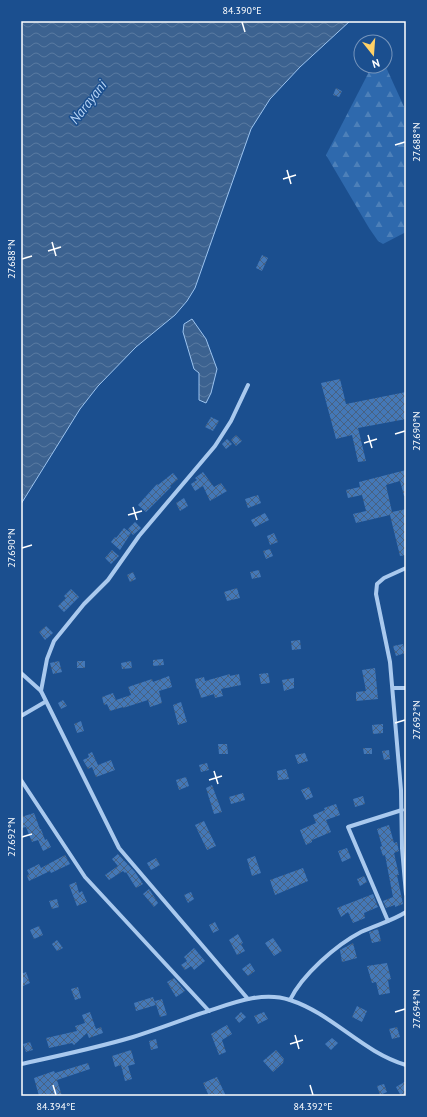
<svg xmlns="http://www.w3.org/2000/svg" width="427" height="1117" font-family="'PT Sans',sans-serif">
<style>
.forest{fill:url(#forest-firs)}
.water{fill:url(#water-waves);stroke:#9cc4f0}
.building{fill:url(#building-cross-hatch)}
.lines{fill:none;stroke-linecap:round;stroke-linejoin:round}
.minor{stroke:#a9c9ee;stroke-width:4}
.ticks{fill:none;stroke:#fff;stroke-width:1.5}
.labels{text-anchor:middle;stroke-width:3;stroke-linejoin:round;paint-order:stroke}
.water-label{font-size:14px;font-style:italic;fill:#b5d3f5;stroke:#1b4f8f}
.neatline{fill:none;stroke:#fff;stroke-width:1.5}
.ticks-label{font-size:10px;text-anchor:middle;fill:#fff}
</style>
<defs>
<pattern id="forest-firs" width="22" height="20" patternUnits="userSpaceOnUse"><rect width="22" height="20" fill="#2e69ad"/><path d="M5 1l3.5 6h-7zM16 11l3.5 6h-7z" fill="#4d80b9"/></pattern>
<pattern id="water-waves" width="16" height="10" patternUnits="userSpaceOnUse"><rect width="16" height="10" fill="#3c6290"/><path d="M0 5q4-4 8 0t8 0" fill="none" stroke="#597aa1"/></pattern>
<pattern id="building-cross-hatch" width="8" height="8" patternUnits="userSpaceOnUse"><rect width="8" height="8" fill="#4478b7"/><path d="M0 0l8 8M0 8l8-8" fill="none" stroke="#486282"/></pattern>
</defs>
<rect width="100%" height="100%" fill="#1b4f8f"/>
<path class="forest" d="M 385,65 L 406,111 L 406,232 L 383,244 L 378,241 L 369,228 L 326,155 L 372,66 Z"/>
<g class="water">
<path d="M 21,21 L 350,21 L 300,67 L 270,99 L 251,129 L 195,288 L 187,301 L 175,315 L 136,347 L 98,386 L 80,409 L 21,504 Z"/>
<path d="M 192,319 L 206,339 L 217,369 L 211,393 L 206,403 L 199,400 L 199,373 L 194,369 L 183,332 L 184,324 Z"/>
</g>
<g class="building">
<path d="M 361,43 L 361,63 L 354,59 Z"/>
<path d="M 336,88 L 342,91 L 339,97 L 333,95 Z"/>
<path d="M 262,255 L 268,258 L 262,271 L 256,268 Z"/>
<path d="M 340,379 L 346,404 L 406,392 L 406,419 L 358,428 L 366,461 L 358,462 L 352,435 L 336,439 L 321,383 Z"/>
<path d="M 211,417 L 219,421 L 213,431 L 205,427 Z"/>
<path d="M 236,435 L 242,441 L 236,446 L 231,440 Z"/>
<path d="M 227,439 L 232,444 L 226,449 L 222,444 Z"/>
<path d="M 406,470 L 406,496 L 404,496 L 400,481 L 386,485 L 392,512 L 406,509 L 406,555 L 400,556 L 390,515 L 356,523 L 353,514 L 366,511 L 362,495 L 348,498 L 346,490 L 360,487 L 359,482 Z"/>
<path d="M 203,472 L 214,487 L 221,483 L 227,491 L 210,501 L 203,486 L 195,491 L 191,484 L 197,480 L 195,478 Z"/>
<path d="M 173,473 L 178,479 L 170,486 L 171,487 L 146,512 L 138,505 L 157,484 L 158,485 Z"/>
<path d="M 258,495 L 261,503 L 248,508 L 245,499 Z"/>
<path d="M 184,498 L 188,506 L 180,511 L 176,503 Z"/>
<path d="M 265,513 L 269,520 L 255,527 L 251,520 Z"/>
<path d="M 135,522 L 141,528 L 133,535 L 128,529 Z"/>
<path d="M 124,528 L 131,533 L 120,550 L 111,542 L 115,537 L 116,538 Z"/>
<path d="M 274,533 L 278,542 L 270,545 L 267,536 Z"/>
<path d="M 270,549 L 273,556 L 266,559 L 263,551 Z"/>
<path d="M 112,550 L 119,556 L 111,564 L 105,558 Z"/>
<path d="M 259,570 L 261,577 L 252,579 L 250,572 Z"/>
<path d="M 133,572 L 136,579 L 130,582 L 127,575 Z"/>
<path d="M 237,588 L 240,598 L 227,601 L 224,592 Z"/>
<path d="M 71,589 L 79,597 L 64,612 L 58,606 L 66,598 L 64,596 Z"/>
<path d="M 46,626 L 53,633 L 45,640 L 39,632 Z"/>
<path d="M 300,640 L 301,649 L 292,650 L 291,641 Z"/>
<path d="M 403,644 L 405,653 L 396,656 L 393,646 Z"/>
<path d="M 163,659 L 164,665 L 153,666 L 153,660 Z"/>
<path d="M 59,661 L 62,672 L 53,674 L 50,663 Z"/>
<rect x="77" y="661" width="8" height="7"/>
<path d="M 131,661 L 132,668 L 122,669 L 121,663 Z"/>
<path d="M 375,668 L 378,699 L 356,701 L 356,692 L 366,691 L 362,670 Z"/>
<path d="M 268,673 L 270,683 L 261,684 L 259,674 Z"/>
<path d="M 230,674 L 230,676 L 239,674 L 241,685 L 221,689 L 223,696 L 215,698 L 214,694 L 201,698 L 198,688 L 197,689 L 195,679 L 204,677 L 205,681 Z"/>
<path d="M 169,676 L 172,687 L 159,691 L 162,703 L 150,707 L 148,700 L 123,708 L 123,707 L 110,711 L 107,704 L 104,705 L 102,697 L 113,693 L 116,700 L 131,695 L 128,687 L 152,679 L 153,682 Z"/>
<path d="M 294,678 L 294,688 L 284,691 L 282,680 Z"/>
<path d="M 63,700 L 67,706 L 61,709 L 58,703 Z"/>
<path d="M 181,702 L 187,722 L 178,725 L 173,705 Z"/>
<path d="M 81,721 L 84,731 L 77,733 L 74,724 Z"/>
<path d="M 383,724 L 383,733 L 373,734 L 372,725 Z"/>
<path d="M 218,744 L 227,744 L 228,754 L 219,754 Z"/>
<path d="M 363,748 L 372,748 L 372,754 L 364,754 Z"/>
<path d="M 389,750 L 390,759 L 384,760 L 382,751 Z"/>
<path d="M 92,752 L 98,765 L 111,760 L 115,770 L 96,777 L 92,767 L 88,769 L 83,760 L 89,757 L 88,754 Z"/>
<path d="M 305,753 L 308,761 L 298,764 L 295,755 Z"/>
<path d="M 207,763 L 209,770 L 201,772 L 199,765 Z"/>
<path d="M 286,769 L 289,779 L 278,780 L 277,771 Z"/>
<path d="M 186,777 L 189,786 L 179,790 L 176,780 Z"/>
<path d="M 212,785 L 222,812 L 214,814 L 206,788 Z"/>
<path d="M 309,787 L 313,797 L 306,800 L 301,790 Z"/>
<path d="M 243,793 L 245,800 L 231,804 L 229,797 Z"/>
<path d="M 363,796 L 365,804 L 355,807 L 353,799 Z"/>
<path d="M 336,804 L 340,815 L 326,820 L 331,832 L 312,840 L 312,842 L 306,845 L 300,830 L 316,823 L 313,815 L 325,810 L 324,808 Z"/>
<path d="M 34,813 L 40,829 L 41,829 L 45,840 L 47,839 L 51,847 L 43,851 L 38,840 L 32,842 L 26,827 L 21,828 L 21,817 Z"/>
<path d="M 204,821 L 216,846 L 207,850 L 195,825 Z"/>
<path d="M 389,825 L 394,843 L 397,842 L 398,847 L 399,851 L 394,853 L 399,875 L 397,875 L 403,904 L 395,907 L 395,905 L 386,908 L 383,901 L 393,897 L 385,855 L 383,856 L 380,847 L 382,846 L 377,829 Z"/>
<path d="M 347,848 L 351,858 L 342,862 L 338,851 Z"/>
<path d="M 118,854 L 135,872 L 143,884 L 136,888 L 126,872 L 125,873 L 123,871 L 109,880 L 105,875 L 118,866 L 112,859 Z"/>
<path d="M 65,855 L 70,864 L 51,873 L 50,871 L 29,881 L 27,876 L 29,874 L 27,870 L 39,864 L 41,868 Z"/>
<path d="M 255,856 L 261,873 L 252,876 L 247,859 Z"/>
<path d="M 156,858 L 160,865 L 151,870 L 147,863 Z"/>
<path d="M 303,868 L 308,881 L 275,895 L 270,880 Z"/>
<path d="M 364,876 L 367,882 L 360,886 L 357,879 Z"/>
<path d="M 76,882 L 79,893 L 82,891 L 87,902 L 77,906 L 69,885 Z"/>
<path d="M 149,889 L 158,903 L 154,907 L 143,894 Z"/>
<path d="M 191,892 L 194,899 L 188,903 L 184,895 Z"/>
<path d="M 373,894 L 378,907 L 364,913 L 365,918 L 353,923 L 348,912 L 341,917 L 337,908 Z"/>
<path d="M 57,899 L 59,907 L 52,909 L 49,901 Z"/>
<path d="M 215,922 L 219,930 L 213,933 L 209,925 Z"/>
<path d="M 39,926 L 43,935 L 34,939 L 30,930 Z"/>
<path d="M 378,929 L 381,941 L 372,943 L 369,932 Z"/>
<path d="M 238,934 L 243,943 L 241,944 L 245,951 L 237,955 L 229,940 Z"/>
<path d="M 273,938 L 282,951 L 274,956 L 265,943 Z"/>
<path d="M 57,940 L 63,948 L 57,951 L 52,944 Z"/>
<path d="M 353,943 L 357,958 L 342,962 L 340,950 Z"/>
<path d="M 194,948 L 205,961 L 194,970 L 191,966 L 185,970 L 181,965 L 187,961 L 184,957 Z"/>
<path d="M 250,963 L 255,971 L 248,976 L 242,969 Z"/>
<path d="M 387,963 L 391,979 L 388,980 L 390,993 L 379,995 L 376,982 L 372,983 L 367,966 Z"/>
<path d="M 26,972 L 30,983 L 23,986 L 21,981 L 21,974 Z"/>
<path d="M 174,978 L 185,991 L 176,997 L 167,982 Z"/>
<path d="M 78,987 L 81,998 L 75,1000 L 71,989 Z"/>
<path d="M 153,997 L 156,1005 L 136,1011 L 134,1003 Z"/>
<path d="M 162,999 L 167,1015 L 160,1017 L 155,1001 Z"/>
<path d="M 357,1006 L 367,1011 L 362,1022 L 352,1017 Z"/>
<path d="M 90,1012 L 96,1029 L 101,1027 L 103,1033 L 89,1038 L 87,1033 L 74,1045 L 72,1043 L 49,1048 L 46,1038 L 77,1031 L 75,1026 L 85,1023 L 82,1015 Z"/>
<path d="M 241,1012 L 246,1017 L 239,1023 L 235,1018 Z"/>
<path d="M 264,1012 L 268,1019 L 258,1024 L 254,1016 Z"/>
<path d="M 227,1025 L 232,1034 L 222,1040 L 226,1052 L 219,1055 L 211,1034 Z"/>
<path d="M 397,1027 L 400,1037 L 392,1039 L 389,1029 Z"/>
<path d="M 332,1038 L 338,1043 L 331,1050 L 325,1044 Z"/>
<path d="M 156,1039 L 158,1048 L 151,1050 L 149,1041 Z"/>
<path d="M 30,1042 L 33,1050 L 26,1052 L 23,1044 Z"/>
<path d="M 131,1050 L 135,1064 L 128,1066 L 132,1079 L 125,1081 L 121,1065 L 115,1067 L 112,1056 Z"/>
<path d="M 276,1050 L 284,1059 L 283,1063 L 273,1072 L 263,1061 Z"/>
<path d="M 88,1063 L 90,1069 L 57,1080 L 62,1096 L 39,1096 L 34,1078 L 54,1071 L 55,1073 Z"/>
<path d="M 217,1077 L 226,1096 L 209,1096 L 203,1083 Z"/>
<path d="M 406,1081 L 406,1096 L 401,1096 L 396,1087 Z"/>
<path d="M 384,1084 L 387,1092 L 380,1095 L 377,1086 Z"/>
</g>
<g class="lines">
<g class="minor">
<path d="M 248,385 L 231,421 L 215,446 L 139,536 L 108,580 L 84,604 L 54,641 L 47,659 L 41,691 L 119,848 L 248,999"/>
<path d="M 406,568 L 384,578 L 377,584 L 376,594 L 390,662 L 401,790 L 402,848 L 406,894"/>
<path d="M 21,673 L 41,691"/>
<path d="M 393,688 L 406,688"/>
<path d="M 21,716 L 45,702"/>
<path d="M 21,780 L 85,877 L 209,1011"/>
<path d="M 388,921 L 348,827 L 402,810"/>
<path d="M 290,1000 C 302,975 336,945 361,932 C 376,925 392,921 406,912"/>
<path d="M 21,1064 C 58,1056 96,1048 133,1037 C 155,1030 177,1022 199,1014 C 228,1005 260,990 290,1000 C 333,1014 362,1052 406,1065"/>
</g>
</g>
<path class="ticks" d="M 242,22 L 245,32M 395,145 L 405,142M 287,170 L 291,184M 283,179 L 296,175M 52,242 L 56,256M 48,251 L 61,247M 22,259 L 32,256M 395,434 L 405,431M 368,435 L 372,448M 364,443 L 377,439M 133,507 L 137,520M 128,515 L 142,511M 22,548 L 32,545M 395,723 L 405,720M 214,771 L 218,784M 209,780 L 222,776M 22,837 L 32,834M 395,1012 L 405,1009M 295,1035 L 299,1049M 290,1044 L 303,1040M 53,1085 L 56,1095M 310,1085 L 313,1095"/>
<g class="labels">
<g class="water-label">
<text transform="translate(88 102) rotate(-52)" y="5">Narayani</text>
</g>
</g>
<rect width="427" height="1117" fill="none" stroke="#1b4f8f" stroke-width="44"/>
<g transform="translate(373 54) rotate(163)"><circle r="19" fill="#1b4f8f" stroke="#7695bc"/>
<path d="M0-3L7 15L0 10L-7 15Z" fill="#ffd166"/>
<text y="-6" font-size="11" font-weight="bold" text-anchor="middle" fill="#ffffff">N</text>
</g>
<rect x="22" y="22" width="383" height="1073" class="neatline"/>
<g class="ticks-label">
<text x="242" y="14">84.390°E</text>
<text transform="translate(416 142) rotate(-90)" y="4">27.688°N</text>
<text transform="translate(11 259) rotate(-90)" y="4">27.688°N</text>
<text transform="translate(416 431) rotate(-90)" y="4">27.690°N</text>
<text transform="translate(11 548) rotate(-90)" y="4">27.690°N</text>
<text transform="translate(416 720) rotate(-90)" y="4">27.692°N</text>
<text transform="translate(11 837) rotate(-90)" y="4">27.692°N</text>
<text transform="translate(416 1009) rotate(-90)" y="4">27.694°N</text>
<text x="56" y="1110">84.394°E</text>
<text x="313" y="1110">84.392°E</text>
</g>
</svg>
